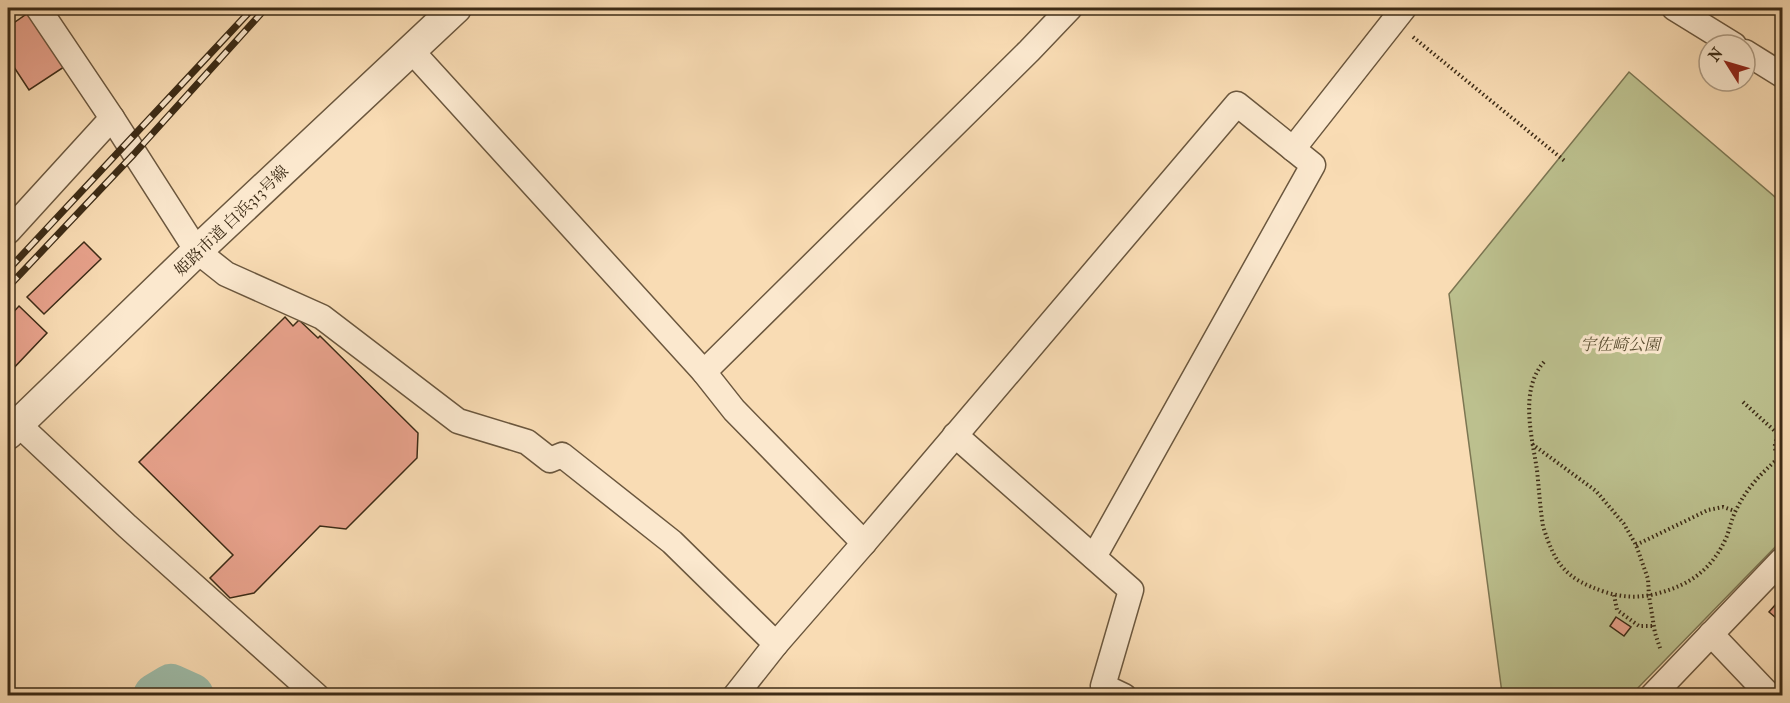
<svg xmlns="http://www.w3.org/2000/svg" width="1790" height="703" font-family="'IM FELL French Canon','Noto Serif JP',serif">
<style>
.green{fill:#bcc08e;stroke:#7c7652;stroke-width:1.5}
.lines{fill:none;stroke-linecap:round;stroke-linejoin:round}
.river{stroke:#9ebca9;stroke-width:46}
.building{fill:#e8a28c;stroke:#3c2b16;stroke-width:1.5}
.minor-casing{stroke:#6b573e;stroke-width:27}
.tertiary-casing{stroke:#6b573e;stroke-width:33}
.path{stroke:#3c2b16;stroke-width:4;stroke-dasharray:1.5 3;stroke-linecap:butt}
.minor{stroke:#fbe8ce;stroke-width:24}
.tertiary{stroke:#fbe8ce;stroke-width:30}
.rail-casing{stroke:#3c2b16;stroke-width:7}
.rail{stroke:#fbe8ce;stroke-width:4.5;stroke-dasharray:14;stroke-linecap:butt}
.labels{text-anchor:middle;stroke-width:6;stroke-linejoin:round;paint-order:stroke}
.street-label{font-size:16px;fill:#3c2b16;stroke:#fbe8ce}
.park-label{font-size:16px;font-style:italic;fill:#5c5034;stroke:#fbe8ce}
</style>
<rect width="100%" height="100%" fill="#f9dcb4"/>
<filter id="stains"><feTurbulence type="fractalNoise" baseFrequency=".00333" numOctaves="4"/><feColorMatrix values="0 0 0 0 .2 0 0 0 0 .09 0 0 0 0 .02 0 0 0 .5 -.17"/></filter>
<radialGradient id="worn" r=".72"><stop offset=".6" stop-color="#630" stop-opacity="0"/><stop offset="1" stop-color="#630" stop-opacity=".3"/></radialGradient>
<path class="green" d="M 1629,72 L 1782,203 L 1782,540 L 1631,695 L 1504,696 L 1502,693 L 1449,294 Z"/>
<g class="lines">
<path class="river" d="M 156,696 L 171,687 L 191,696"/>
</g>
<g class="building">
<path d="M 28,13 L 67,65 L 29,90 L 8,58 L 8,27 Z"/>
<path d="M 84,242 L 101,259 L 44,314 L 27,297 Z"/>
<path d="M 19,306 L 47,333 L 8,374 L 8,318 Z"/>
<path d="M 285,317 L 293,326 L 299,320 L 318,338 L 320,336 L 418,433 L 417,458 L 346,529 L 320,526 L 254,593 L 230,598 L 210,578 L 233,555 L 139,462 Z"/>
<path d="M 1782,597 L 1782,623 L 1769,612 Z"/>
<path d="M 1616,617 L 1631,627 L 1624,636 L 1610,626 Z"/>
</g>
<g class="lines">
<defs>
<g id="minor">
<path d="M 38,8 L 112,118 L 197,251 L 226,274 L 322,317 L 458,421 L 527,442 L 550,460 L 562,455 L 672,542 L 776,644"/>
<path d="M 1674,8 L 1734,45"/>
<path d="M 410,49 L 704,372 L 734,410 L 864,543"/>
<path d="M 1745,52 L 1782,75"/>
<path d="M 1293,149 L 1404,8"/>
<path d="M 8,232 L 112,118"/>
<path d="M 704,372 L 1029,51 L 1070,8"/>
<path d="M 18,424 L 127,526 L 317,696"/>
<path d="M 955,435 L 1131,590 L 1103,686 L 1124,696"/>
<path d="M 1711,634 L 1770,696"/>
<path d="M 735,696 L 776,644 L 864,543 L 1237,104 L 1313,165 L 1094,557"/>
<path d="M 1652,696 L 1782,560"/>
</g>
<path id="tertiary" d="M 8,434 L 197,251 L 456,8"/>
</defs>
<use href="#minor" class="minor-casing"/>
<use href="#tertiary" class="tertiary-casing"/>
<g class="path">
<path d="M 1413,37 L 1566,162"/>
<path d="M 1544,362 C 1519,390 1532,437 1537,470 C 1539,489 1540,507 1543,526 C 1555,565 1566,579 1605,592 C 1623,598 1642,598 1659,593 C 1692,584 1713,568 1727,536 C 1730,527 1732,518 1736,510 C 1747,488 1761,473 1780,457"/>
<path d="M 1743,402 L 1779,435"/>
<path d="M 1782,433 C 1773,440 1772,452 1782,458"/>
<path d="M 1532,444 L 1596,491 L 1624,524 L 1636,545 L 1648,579 L 1649,596 L 1655,633 L 1661,651"/>
<path d="M 1636,545 L 1708,510 L 1723,507 L 1735,511"/>
<path d="M 1614,595 L 1617,610 L 1639,626 L 1654,626"/>
</g>
<use href="#minor" class="minor"/>
<use href="#tertiary" class="tertiary"/>
<defs>
<g id="rail">
<path d="M 8,270 L 253,8"/>
<path d="M 8,287 L 134,154 L 266,8"/>
</g>
</defs>
<use href="#rail" class="rail-casing"/>
<use href="#rail" class="rail"/>
</g>
<g class="labels">
<g class="street-label">
<text transform="translate(231 220) rotate(-44)" y="6">姫路市道 白浜313号線</text>
</g>
<g class="park-label">
<text x="1620" y="350">宇佐崎公園</text>
</g>
</g>
<rect width="1790" height="703" fill="none" stroke="#f9dcb4" stroke-width="30"/>
<rect x="9" y="9" width="1772" height="685" fill="none" stroke="#3c2b16" stroke-width="3"/>
<rect x="15" y="15" width="1760" height="673" fill="none" stroke="#3c2b16" stroke-width="1.5"/>
<g transform="translate(1727 63) rotate(307)"><circle r="28" fill="#fbe8ce" stroke="#af9c84" stroke-width="1.5"/>
<path d="M0-4.5L10 22L0 15L-10 22Z" fill="#8f2418"/>
<text y="-9" font-size="16" font-weight="bold" text-anchor="middle" fill="#3c2b16">N</text>
</g>
<rect width="100%" height="100%" filter="url(#stains)"/>
<rect width="100%" height="100%" fill="url(#worn)"/>
</svg>
